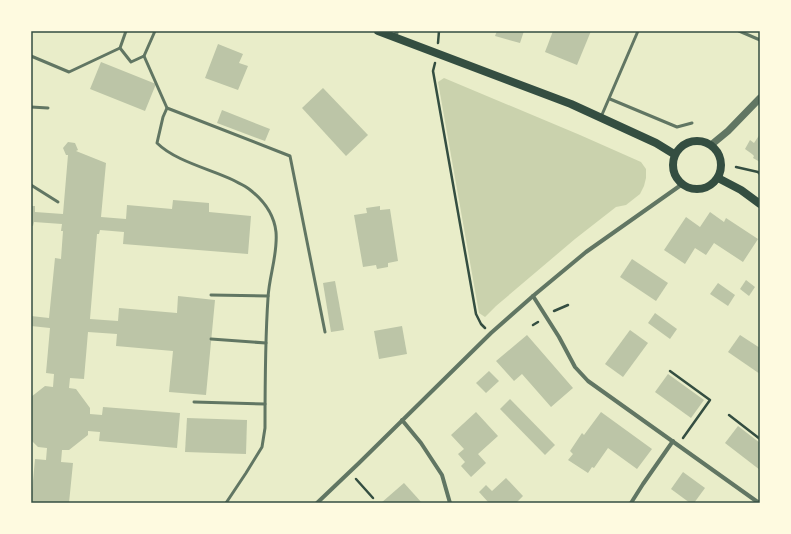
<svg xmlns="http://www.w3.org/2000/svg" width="791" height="534" font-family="'Titillium Web',sans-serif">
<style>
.green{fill:#cad2ad}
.building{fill:#bcc5a7}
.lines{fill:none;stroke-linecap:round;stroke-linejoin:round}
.path{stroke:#344e41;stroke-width:2.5}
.service{stroke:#617663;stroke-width:3}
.minor{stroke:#617663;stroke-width:4}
.tertiary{stroke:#617663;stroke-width:7}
.secondary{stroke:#344e41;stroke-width:8}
.neatline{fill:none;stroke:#344e41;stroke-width:1.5}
</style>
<rect width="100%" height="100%" fill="#e9edc9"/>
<path class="green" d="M 444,78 L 580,135 L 641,162 L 646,169 L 646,178 L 644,186 L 640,194 L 626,205 L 616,207 L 575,239 L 496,306 L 485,317 L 479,313 L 438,82 Z"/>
<g class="building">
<path d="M 497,31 L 524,31 L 520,43 L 495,36 Z"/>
<path d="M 553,31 L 591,31 L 577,65 L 545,52 Z"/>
<path d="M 218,44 L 243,54 L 239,63 L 248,66 L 238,90 L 205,78 Z"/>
<path d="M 101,62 L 156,84 L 145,111 L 90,89 Z"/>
<path d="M 323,88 L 368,135 L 346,156 L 302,108 Z"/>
<path d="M 222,110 L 270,129 L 265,141 L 217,123 Z"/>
<path d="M 760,134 L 760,162 L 753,158 L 754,156 L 752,154 L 745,149 L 750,140 L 754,143 Z"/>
<path d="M 68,142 L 75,143 L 78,150 L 76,151 L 106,163 L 101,217 L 126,219 L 127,205 L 172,209 L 173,200 L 209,203 L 209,212 L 251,216 L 248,254 L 123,244 L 124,232 L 100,230 L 99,234 L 97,234 L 90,319 L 118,321 L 119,308 L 177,313 L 178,296 L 215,300 L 206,395 L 169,392 L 173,351 L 116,346 L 117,334 L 88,332 L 84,379 L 70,378 L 69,388 L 76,389 L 90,408 L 90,414 L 102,415 L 103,407 L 180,413 L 177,448 L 99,441 L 100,432 L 88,431 L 88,435 L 69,450 L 62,450 L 61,462 L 73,463 L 69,503 L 31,503 L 35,459 L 46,460 L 47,448 L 38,447 L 31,440 L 31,397 L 45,386 L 53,387 L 54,374 L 46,373 L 50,328 L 31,326 L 31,316 L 49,318 L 55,258 L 61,259 L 63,231 L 61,231 L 62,224 L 34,222 L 33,226 L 31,226 L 31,206 L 35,206 L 35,212 L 63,214 L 68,155 L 66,155 L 63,148 Z"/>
<path d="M 380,206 L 380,210 L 390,209 L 398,261 L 388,263 L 388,267 L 377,269 L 376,265 L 363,267 L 354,215 L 367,213 L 366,208 Z"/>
<path d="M 710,212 L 724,222 L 726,218 L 758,239 L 743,262 L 714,243 L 706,255 L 695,248 L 685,264 L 664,250 L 686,217 L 700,227 Z"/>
<path d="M 632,259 L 668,283 L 656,301 L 620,277 Z"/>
<path d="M 746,280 L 755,287 L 749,296 L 740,289 Z"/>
<path d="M 335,281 L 344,330 L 331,332 L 323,283 Z"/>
<path d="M 718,283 L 735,295 L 728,306 L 710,294 Z"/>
<path d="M 655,313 L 677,329 L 670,339 L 648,323 Z"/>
<path d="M 402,326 L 407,354 L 379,359 L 374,331 Z"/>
<path d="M 630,330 L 648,343 L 623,377 L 605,364 Z"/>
<path d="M 527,335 L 573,388 L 551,407 L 522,374 L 514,381 L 496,361 Z"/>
<path d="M 740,335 L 760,348 L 760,374 L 728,352 Z"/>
<path d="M 489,371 L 499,381 L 486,393 L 476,383 Z"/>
<path d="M 668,374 L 704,400 L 691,418 L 655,392 Z"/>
<path d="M 510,399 L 555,445 L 545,455 L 500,409 Z"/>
<path d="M 476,412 L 498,436 L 478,454 L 486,463 L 471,477 L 461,466 L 465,462 L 458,454 L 464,449 L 451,435 Z"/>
<path d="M 601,412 L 652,449 L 637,469 L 608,448 L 594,468 L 592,467 L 588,473 L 568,460 L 573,454 L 570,451 L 582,433 L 584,435 Z"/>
<path d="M 187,418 L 247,420 L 246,454 L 185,452 Z"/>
<path d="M 738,426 L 760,443 L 760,470 L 725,443 Z"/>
<path d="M 683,472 L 705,488 L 694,503 L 690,503 L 671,489 Z"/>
<path d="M 506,478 L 523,496 L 516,503 L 489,503 L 479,492 L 486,485 L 492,491 Z"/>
<path d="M 404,483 L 422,503 L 381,503 Z"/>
</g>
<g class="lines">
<g class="path">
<path d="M 438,43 L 439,31"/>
<path d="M 435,63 L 433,71 L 476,314 L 481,324 L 485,328"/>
<path d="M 736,167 L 758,172 L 760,174"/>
<path d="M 554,311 L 568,305"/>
<path d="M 533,325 L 538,322"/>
<path d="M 670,371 L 710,400 L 683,438"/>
<path d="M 729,415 L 760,439"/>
<path d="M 356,479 L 373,498"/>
</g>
<g class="service">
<path d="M 126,31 L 120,48 L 131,62 L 144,56 L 155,31"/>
<path d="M 739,31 L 760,40"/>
<path d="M 31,56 L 69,72 L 120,48"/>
<path d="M 144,56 L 167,108 L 290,156 L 325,332"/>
<path d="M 610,99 L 677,127 L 692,123"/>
<path d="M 31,107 L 48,108"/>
<path d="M 167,108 L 163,117 L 157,143 C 175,161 210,169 233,180 C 238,183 244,185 249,189 C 262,199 274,214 276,232 C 278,254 269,276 268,298 C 265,341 265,385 265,428 L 262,447 L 246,473 L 226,503"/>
<path d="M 601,117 L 638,31"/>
<path d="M 31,185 L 58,202"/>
<path d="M 211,295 L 268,296"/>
<path d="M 211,339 L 266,343"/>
<path d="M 194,402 L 265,404"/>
</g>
<g class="minor">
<path d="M 395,37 L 397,31"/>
<path d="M 533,296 L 559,337 L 575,367 L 588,381 L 759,503"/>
<path d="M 402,420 L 421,443 L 442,475 L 450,503"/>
<path d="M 317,503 L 359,463 L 491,333 L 533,296 L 586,252 L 681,185"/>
<path d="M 631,503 L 643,484 L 673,441"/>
</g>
<path class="tertiary" d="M 711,145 L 728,131 L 760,98"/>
<g class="secondary">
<path d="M 378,31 L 571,104 L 656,143 L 674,154"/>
<circle cx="697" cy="165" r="24"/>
<path d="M 718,178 L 741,190 L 760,204"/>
</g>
</g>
<rect width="791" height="534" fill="none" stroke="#fefae0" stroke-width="64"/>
<rect x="32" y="32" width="727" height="470" class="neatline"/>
</svg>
